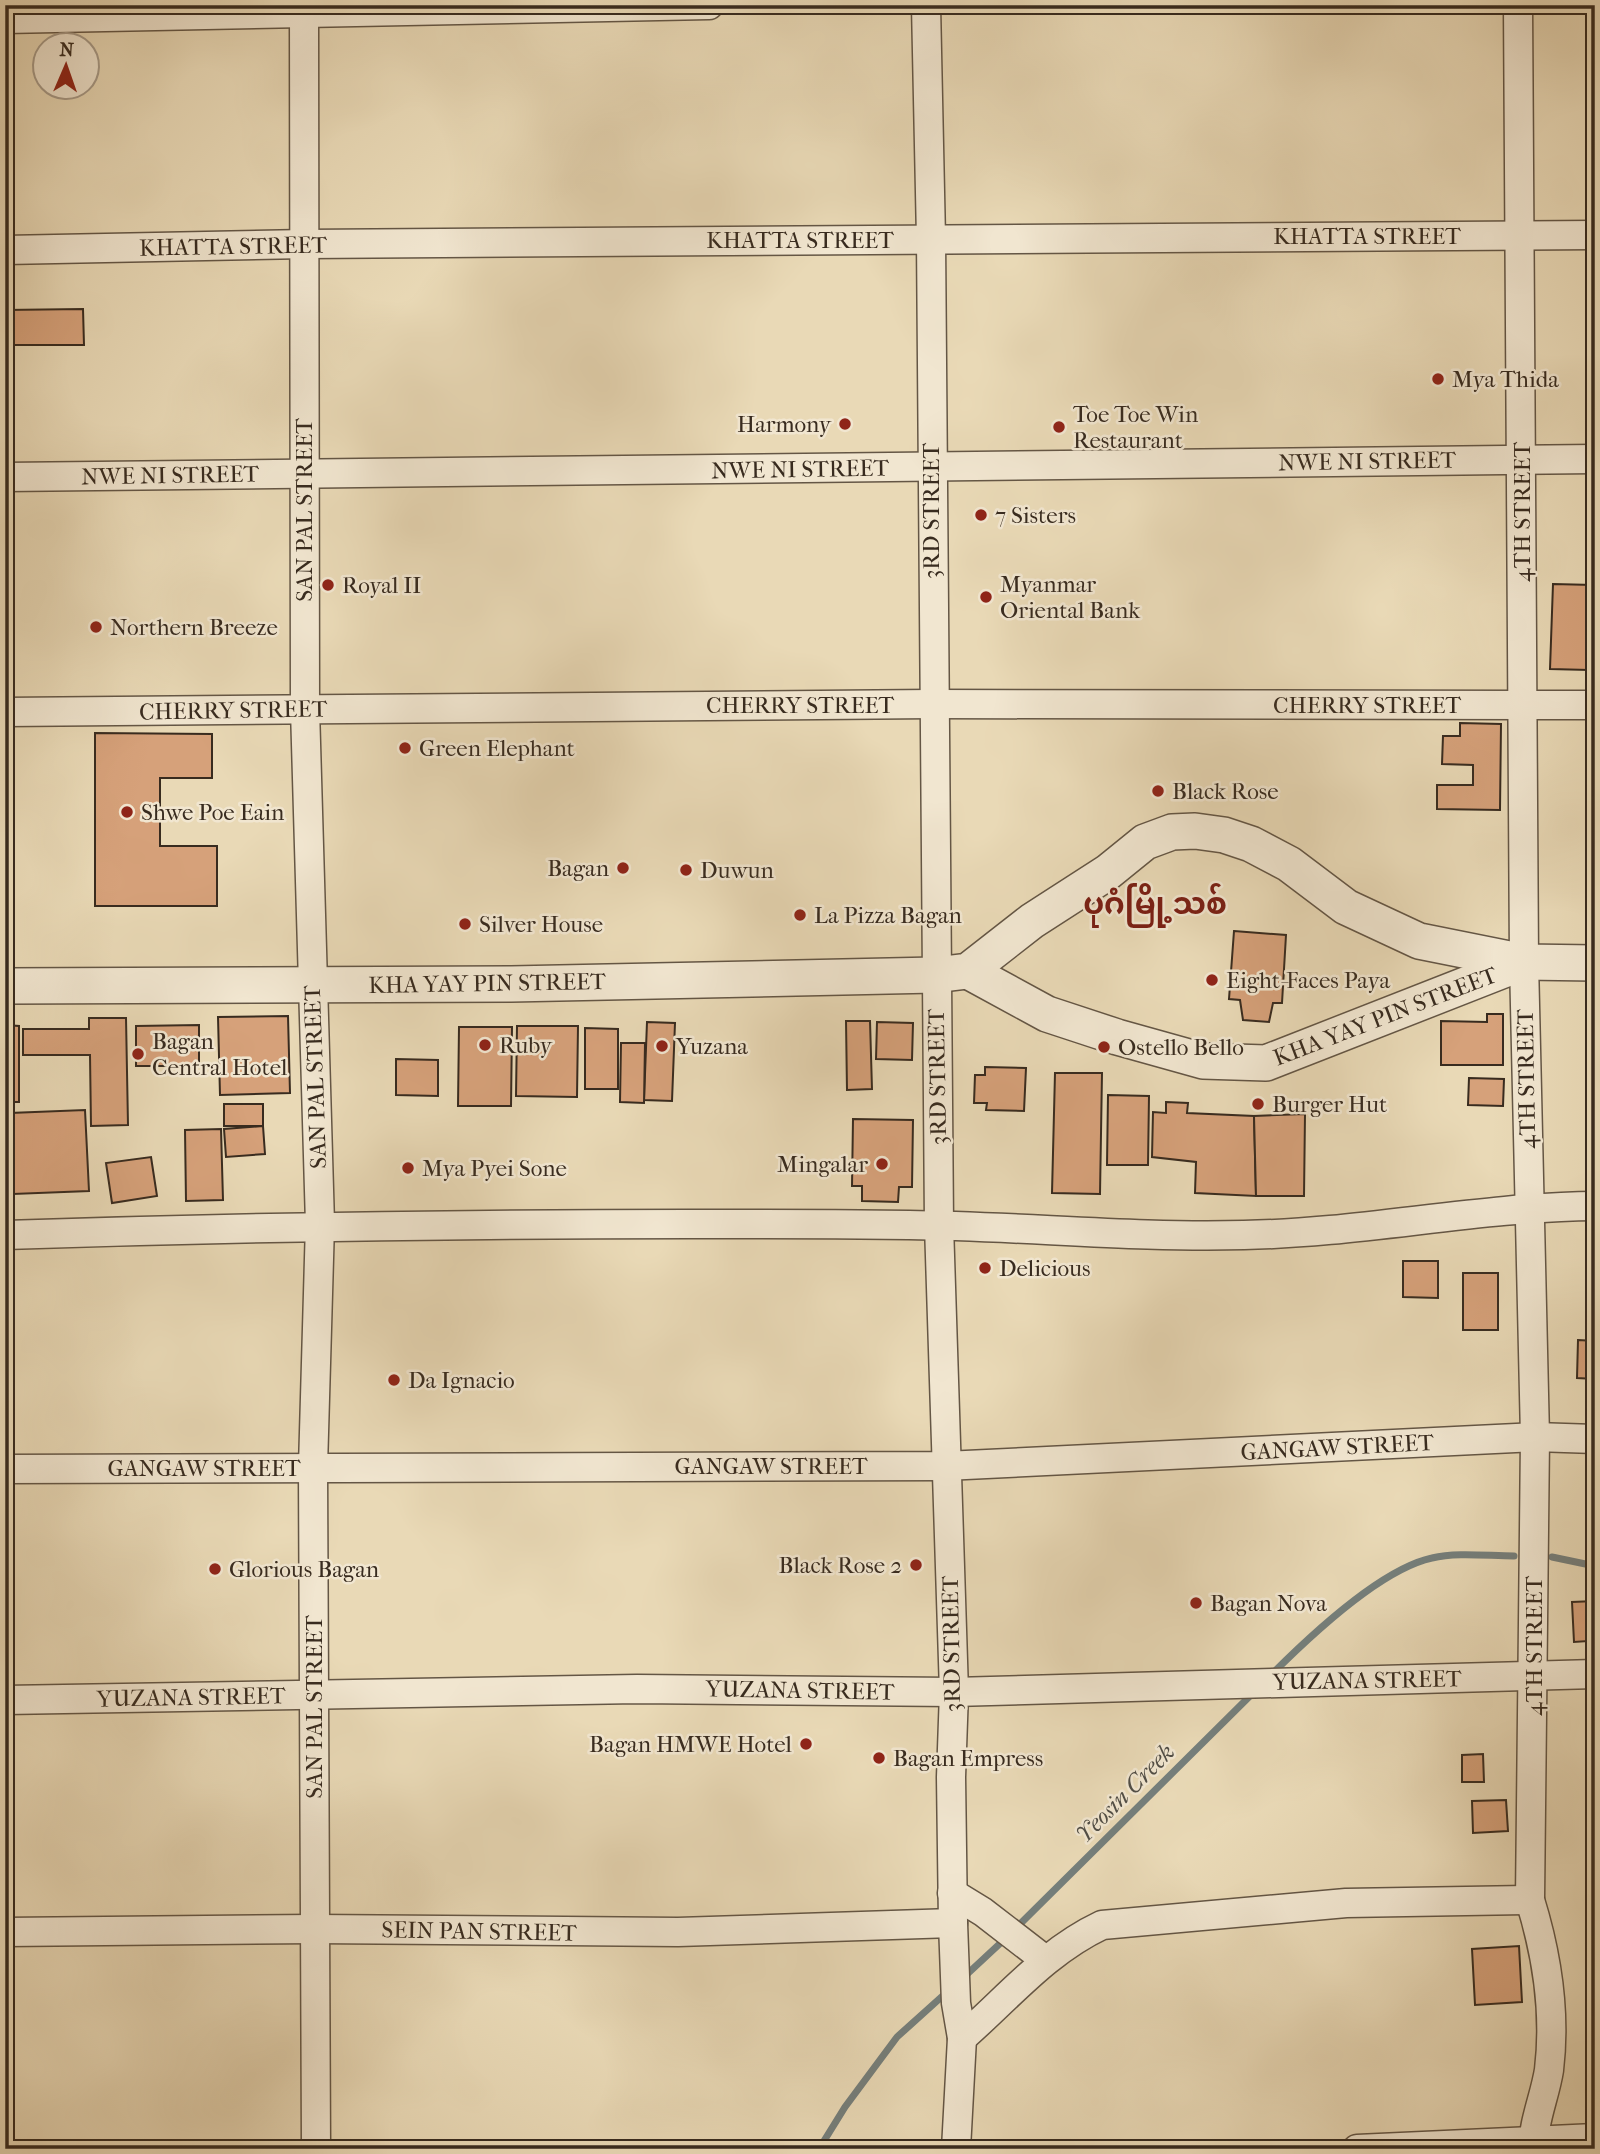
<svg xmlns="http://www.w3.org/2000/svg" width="1600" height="2154" font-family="'IM FELL French Canon','Noto Sans Myanmar',serif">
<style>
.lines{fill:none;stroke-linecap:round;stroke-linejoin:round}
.stream{stroke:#757f7c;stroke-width:7}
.building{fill:#d6a17a;stroke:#382b1f;stroke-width:2}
.minor-casing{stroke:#645645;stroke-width:31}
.tertiary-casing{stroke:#645645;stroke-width:38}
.minor{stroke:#f1e6d0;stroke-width:28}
.tertiary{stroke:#f1e6d0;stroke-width:35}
.poi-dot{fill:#8f2418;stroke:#f1e6d0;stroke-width:2.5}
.labels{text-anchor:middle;stroke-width:5;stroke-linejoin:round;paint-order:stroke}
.street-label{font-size:23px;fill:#382b1f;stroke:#f1e6d0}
.poi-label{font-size:23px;fill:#382b1f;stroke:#f1e6d0;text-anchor:start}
.water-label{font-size:24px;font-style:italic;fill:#514e46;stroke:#f1e6d0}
.district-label{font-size:30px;font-weight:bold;fill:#7a1f14;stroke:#f1e6d0}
</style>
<rect width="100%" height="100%" fill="#e9d9b6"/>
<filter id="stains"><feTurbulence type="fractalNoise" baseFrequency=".00286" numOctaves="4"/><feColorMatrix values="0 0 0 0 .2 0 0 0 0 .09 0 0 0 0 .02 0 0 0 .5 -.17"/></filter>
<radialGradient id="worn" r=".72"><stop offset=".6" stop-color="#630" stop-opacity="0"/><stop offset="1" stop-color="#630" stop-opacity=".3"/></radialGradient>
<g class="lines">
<g class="stream">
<path d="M 1552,1557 L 1595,1566"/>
<path d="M 1271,1675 C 1308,1638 1381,1569 1432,1558 C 1457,1552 1488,1556 1514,1556"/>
<path d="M 1015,1929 L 1255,1691"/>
<path d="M 964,1977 L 1007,1937"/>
<path d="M 819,2149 L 845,2107 L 897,2037 L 947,1992"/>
</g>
</g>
<g class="building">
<path d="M 83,309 L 84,345 L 5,345 L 5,310 Z"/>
<path d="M 1553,584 L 1593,585 L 1589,670 L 1550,669 Z"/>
<path d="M 1460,723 L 1501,724 L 1500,810 L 1437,809 L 1437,785 L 1473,785 L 1473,765 L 1442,764 L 1443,736 L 1460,736 Z"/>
<path d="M 95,733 L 212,734 L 212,778 L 160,778 L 160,846 L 217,846 L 217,906 L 95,906 Z"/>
<path d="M 1234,931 L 1286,935 L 1282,1003 L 1273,1003 L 1269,1022 L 1243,1020 L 1240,1000 L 1229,999 Z"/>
<path d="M 1487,1014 L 1503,1014 L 1503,1065 L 1441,1065 L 1441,1021 L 1487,1022 Z"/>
<path d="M 288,1016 L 290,1093 L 220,1095 L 218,1017 Z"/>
<path d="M 89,1018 L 126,1018 L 128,1125 L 91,1126 L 90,1055 L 23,1055 L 23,1029 L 89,1029 Z"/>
<path d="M 846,1021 L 870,1021 L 872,1089 L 847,1090 Z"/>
<path d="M 647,1022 L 675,1023 L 672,1101 L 644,1100 Z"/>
<path d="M 877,1022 L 913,1023 L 912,1060 L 876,1059 Z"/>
<path d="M 5,1025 L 19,1026 L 19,1102 L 5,1102 Z"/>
<path d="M 199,1025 L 199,1066 L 136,1066 L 136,1026 Z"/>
<path d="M 517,1026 L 578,1026 L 577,1097 L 516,1096 Z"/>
<path d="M 459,1027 L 512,1027 L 511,1106 L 458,1106 Z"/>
<path d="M 585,1028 L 618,1029 L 618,1089 L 585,1089 Z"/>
<path d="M 621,1043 L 645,1043 L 644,1103 L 620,1102 Z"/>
<path d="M 396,1059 L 438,1060 L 438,1096 L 396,1095 Z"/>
<path d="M 985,1067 L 1026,1068 L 1024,1111 L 986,1110 L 987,1103 L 974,1103 L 975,1075 L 985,1075 Z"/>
<path d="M 1055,1073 L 1102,1073 L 1100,1194 L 1052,1193 Z"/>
<path d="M 1469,1078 L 1504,1079 L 1503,1106 L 1468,1105 Z"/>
<path d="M 1108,1095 L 1149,1096 L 1148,1165 L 1107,1165 Z"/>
<path d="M 1166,1102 L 1188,1103 L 1187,1113 L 1254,1116 L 1256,1196 L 1195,1193 L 1196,1162 L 1152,1157 L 1153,1112 L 1166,1113 Z"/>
<rect x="224" y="1104" width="39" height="22"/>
<path d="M 85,1110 L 89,1191 L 13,1194 L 10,1113 Z"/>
<path d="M 1305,1114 L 1304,1196 L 1256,1196 L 1254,1116 Z"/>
<path d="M 853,1119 L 913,1120 L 912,1187 L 899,1187 L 898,1202 L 862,1201 L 862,1186 L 852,1186 Z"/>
<path d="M 263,1126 L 265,1154 L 226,1157 L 224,1129 Z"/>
<path d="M 221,1129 L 223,1200 L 186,1201 L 185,1130 Z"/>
<path d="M 151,1157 L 157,1196 L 112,1203 L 106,1163 Z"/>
<path d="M 1403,1261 L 1438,1261 L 1438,1298 L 1403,1297 Z"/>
<rect x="1463" y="1273" width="35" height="57"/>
<path d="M 1578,1340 L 1595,1341 L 1595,1379 L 1577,1378 Z"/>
<path d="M 1595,1601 L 1595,1650 L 1588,1651 L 1588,1641 L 1574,1642 L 1572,1602 Z"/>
<path d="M 1483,1754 L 1484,1782 L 1462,1782 L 1462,1755 Z"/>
<path d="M 1506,1800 L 1508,1831 L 1473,1833 L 1472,1801 Z"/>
<path d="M 1519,1946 L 1522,2002 L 1475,2005 L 1472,1949 Z"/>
</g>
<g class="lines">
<defs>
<g id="minor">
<path d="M 304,5 L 305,709 L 320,1224 L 313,1467 L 316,2149"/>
<path d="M 926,5 L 931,239 L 939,1225 L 954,1692 L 951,1777 L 953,1923 L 956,2003 L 962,2038 L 956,2149"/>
<path d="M 1518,5 L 1524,962 L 1535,1437 L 1530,1900 C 1547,1955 1556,2012 1549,2070 C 1545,2096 1533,2122 1533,2149"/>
<path d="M 5,19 L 709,5"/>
<path d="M 5,250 L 306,244 L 1595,235"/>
<path d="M 5,477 L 1595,459"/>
<path d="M 5,712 L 933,704 L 1595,705"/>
<path d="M 5,1235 C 307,1225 607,1222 909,1225 C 1021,1226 1132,1238 1244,1235 C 1362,1233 1477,1207 1595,1206"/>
<path d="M 5,1469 L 945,1466 L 1535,1437 L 1595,1439"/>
<path d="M 5,1700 L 637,1689 L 954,1692 L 1595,1674"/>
<path d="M 952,1893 L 983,1912 L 1044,1959"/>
<path d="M 5,1932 L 314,1929 L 678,1932 L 953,1923"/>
<path d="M 962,2038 C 1009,1997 1045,1952 1102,1925 L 1346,1903 L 1530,1900"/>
<path d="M 1357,2149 L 1595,2138"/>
</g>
<g id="tertiary">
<path d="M 968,971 L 1047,1014 L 1117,1037 L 1203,1061 L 1266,1063 L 1524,962"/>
<path d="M 5,986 L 511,984 L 935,975 L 968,971 L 1032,921 L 1108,872 L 1145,842 L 1172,832 L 1195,831 L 1224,835 L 1251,844 L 1289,864 L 1346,907 L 1419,941 L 1524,962 L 1595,963"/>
</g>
</defs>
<use href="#minor" class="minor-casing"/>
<use href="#tertiary" class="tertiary-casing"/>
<use href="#minor" class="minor"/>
<use href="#tertiary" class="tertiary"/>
</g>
<g class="poi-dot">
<circle cx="1438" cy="379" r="7"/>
<circle cx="845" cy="424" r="7"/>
<circle cx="1059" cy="427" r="7"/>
<circle cx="981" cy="515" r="7"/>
<circle cx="328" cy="585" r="7"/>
<circle cx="986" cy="597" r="7"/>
<circle cx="96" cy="627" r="7"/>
<circle cx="405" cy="748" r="7"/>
<circle cx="1158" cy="791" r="7"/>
<circle cx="127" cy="812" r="7"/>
<circle cx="623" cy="868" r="7"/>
<circle cx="686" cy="870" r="7"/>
<circle cx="800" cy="915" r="7"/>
<circle cx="465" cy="924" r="7"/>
<circle cx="1212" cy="980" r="7"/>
<circle cx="485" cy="1045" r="7"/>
<circle cx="662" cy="1046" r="7"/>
<circle cx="1104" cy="1047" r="7"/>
<circle cx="138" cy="1054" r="7"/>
<circle cx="1258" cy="1104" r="7"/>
<circle cx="882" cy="1164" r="7"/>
<circle cx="408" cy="1168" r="7"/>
<circle cx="985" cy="1268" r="7"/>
<circle cx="394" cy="1380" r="7"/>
<circle cx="916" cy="1565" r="7"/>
<circle cx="215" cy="1569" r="7"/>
<circle cx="1196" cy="1603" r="7"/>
<circle cx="806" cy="1744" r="7"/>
<circle cx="879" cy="1758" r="7"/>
</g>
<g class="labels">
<g class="street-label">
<text x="1367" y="244">KHATTA STREET</text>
<text x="800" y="248">KHATTA STREET</text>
<text transform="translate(233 246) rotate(-1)" y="8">KHATTA STREET</text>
<text transform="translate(1367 461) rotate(-1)" y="8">NWE NI STREET</text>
<text transform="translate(800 469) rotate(-1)" y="8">NWE NI STREET</text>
<text transform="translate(170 475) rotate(-1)" y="8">NWE NI STREET</text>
<text transform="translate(304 510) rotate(-90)" y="8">SAN PAL STREET</text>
<text transform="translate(931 511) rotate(-90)" y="8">3RD STREET</text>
<text transform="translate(1522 512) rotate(-90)" y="8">4TH STREET</text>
<text x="800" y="713">CHERRY STREET</text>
<text x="1367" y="713">CHERRY STREET</text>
<text transform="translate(233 710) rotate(-1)" y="8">CHERRY STREET</text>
<text transform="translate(487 983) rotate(-1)" y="8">KHA YAY PIN STREET</text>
<text transform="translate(1385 1016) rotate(-21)" y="8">KHA YAY PIN STREET</text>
<text transform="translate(315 1077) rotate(-92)" y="8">SAN PAL STREET</text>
<text transform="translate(937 1077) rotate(-91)" y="8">3RD STREET</text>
<text transform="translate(1526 1079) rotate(-91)" y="8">4TH STREET</text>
<text transform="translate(1337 1447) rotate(-3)" y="8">GANGAW STREET</text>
<text x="771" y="1474">GANGAW STREET</text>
<text x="204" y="1476">GANGAW STREET</text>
<text transform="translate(951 1644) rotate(-91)" y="8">3RD STREET</text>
<text transform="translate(1534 1646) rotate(-90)" y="8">4TH STREET</text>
<text transform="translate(1367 1680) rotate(-1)" y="8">YUZANA STREET</text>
<text transform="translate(800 1690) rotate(1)" y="8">YUZANA STREET</text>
<text transform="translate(191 1697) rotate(-1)" y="8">YUZANA STREET</text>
<text transform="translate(314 1707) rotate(-90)" y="8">SAN PAL STREET</text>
<text transform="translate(479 1931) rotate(1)" y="8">SEIN PAN STREET</text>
</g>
<g class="poi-label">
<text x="1452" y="387">Mya Thida</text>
<text x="1073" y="422">Toe Toe Win<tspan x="1073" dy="26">Restaurant</tspan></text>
<text x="831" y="432" text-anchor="end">Harmony</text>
<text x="995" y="523">7 Sisters</text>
<text x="1000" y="592">Myanmar<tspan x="1000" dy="26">Oriental Bank</tspan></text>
<text x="342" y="593">Royal II</text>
<text x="110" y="635">Northern Breeze</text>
<text x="419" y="756">Green Elephant</text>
<text x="1172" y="799">Black Rose</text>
<text x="141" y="820">Shwe Poe Eain</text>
<text x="609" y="876" text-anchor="end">Bagan</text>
<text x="700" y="878">Duwun</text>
<text x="814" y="923">La Pizza Bagan</text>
<text x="479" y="932">Silver House</text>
<text x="1226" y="988">Eight-Faces Paya</text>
<text x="152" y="1049">Bagan<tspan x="152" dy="26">Central Hotel</tspan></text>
<text x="499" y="1053">Ruby</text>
<text x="676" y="1054">Yuzana</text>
<text x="1118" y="1055">Ostello Bello</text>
<text x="1272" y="1112">Burger Hut</text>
<text x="868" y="1172" text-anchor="end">Mingalar</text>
<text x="422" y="1176">Mya Pyei Sone</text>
<text x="999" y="1276">Delicious</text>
<text x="408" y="1388">Da Ignacio</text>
<text x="902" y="1573" text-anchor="end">Black Rose 2</text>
<text x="229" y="1577">Glorious Bagan</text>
<text x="1210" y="1611">Bagan Nova</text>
<text x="792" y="1752" text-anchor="end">Bagan HMWE Hotel</text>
<text x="893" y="1766">Bagan Empress</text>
</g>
<g class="water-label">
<text transform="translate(1125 1793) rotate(-45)" y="8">Yeosin Creek</text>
</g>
<g class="district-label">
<text x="1155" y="914">ပုဂံမြို့သစ်</text>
</g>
</g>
<rect width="1600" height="2154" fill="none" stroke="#e9d9b6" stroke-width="28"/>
<rect x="7" y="7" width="1586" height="2140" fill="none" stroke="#382b1f" stroke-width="3.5"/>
<rect x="14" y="14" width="1572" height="2126" fill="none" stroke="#382b1f" stroke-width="2"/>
<g transform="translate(66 66) rotate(2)"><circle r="33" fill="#f1e6d0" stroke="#a79b89" stroke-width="2"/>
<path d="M0-5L12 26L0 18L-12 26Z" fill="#8f2418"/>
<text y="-10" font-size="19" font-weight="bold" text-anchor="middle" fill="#382b1f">N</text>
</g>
<rect width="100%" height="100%" filter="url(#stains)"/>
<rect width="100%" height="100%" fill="url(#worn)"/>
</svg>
